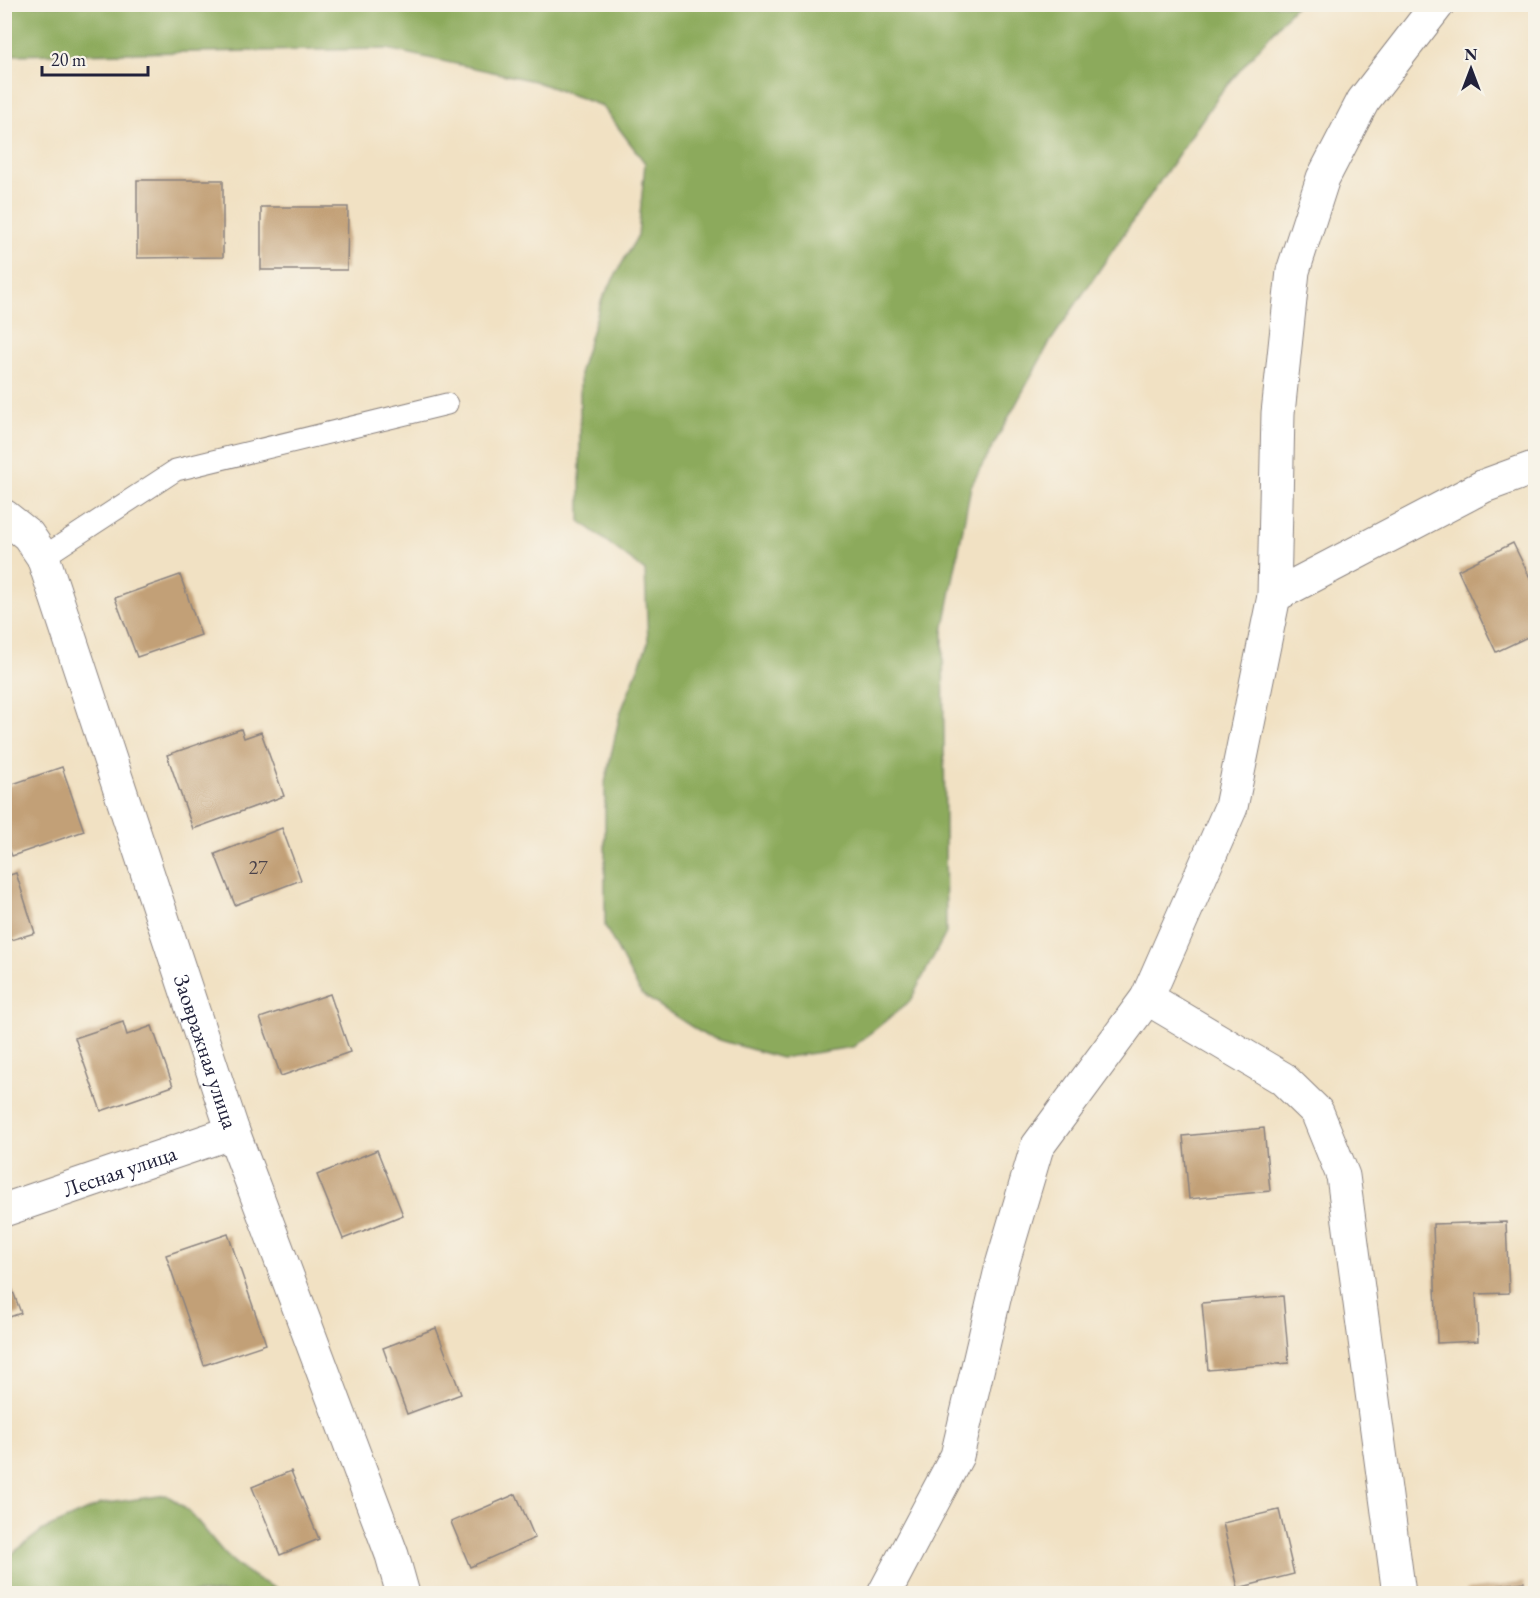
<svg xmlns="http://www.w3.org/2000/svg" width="1540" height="1598" font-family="'EB Garamond',serif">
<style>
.forest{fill:#8caa5c;stroke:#57664c;stroke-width:1.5}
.building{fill:#c2a077}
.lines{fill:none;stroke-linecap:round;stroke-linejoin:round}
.lane-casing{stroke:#8a827f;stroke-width:23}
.street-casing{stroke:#8a827f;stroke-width:35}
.lane{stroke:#fff;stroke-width:21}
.street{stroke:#fff;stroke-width:33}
.labels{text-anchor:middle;stroke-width:4.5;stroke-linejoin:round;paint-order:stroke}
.number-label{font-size:20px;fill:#4a424a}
.street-label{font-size:22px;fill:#22223b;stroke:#f7f3e8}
</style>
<rect width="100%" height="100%" fill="#f7f3e8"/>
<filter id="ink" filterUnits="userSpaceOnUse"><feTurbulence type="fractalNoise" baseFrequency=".0167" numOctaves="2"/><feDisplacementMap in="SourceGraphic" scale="12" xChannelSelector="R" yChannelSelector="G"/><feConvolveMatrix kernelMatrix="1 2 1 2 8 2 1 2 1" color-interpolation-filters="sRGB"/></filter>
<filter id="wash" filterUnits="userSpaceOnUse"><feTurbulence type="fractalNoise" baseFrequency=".008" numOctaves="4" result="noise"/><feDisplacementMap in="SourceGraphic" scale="24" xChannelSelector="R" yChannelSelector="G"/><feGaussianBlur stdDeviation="1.35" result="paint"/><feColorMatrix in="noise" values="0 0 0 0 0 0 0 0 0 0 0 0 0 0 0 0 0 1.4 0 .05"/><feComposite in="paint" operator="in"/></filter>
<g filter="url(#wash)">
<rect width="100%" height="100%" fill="#f1e1c3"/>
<g class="forest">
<path d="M 4,5 L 1296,5 L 1219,95 L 1050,342 L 971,486 L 943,632 L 946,933 L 910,1001 L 853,1047 L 781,1058 L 706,1036 L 641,994 L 605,926 L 605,783 L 620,714 L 648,643 L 645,571 L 580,521 L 580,370 L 602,299 L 638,235 L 645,163 L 602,106 L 534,81 L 387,49 L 5,55 Z"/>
<path d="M 166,1495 C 192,1509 206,1533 226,1555 C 243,1572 264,1583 285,1593 L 5,1593 L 5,1559 L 43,1530 L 101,1504 Z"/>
</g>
<g id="blocks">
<g class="building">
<path d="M 137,180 L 223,180 L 223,257 L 137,258 Z"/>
<path d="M 261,207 L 348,207 L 347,270 L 261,270 Z"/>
<path d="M 1513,543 L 1536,590 L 1536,633 L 1496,652 L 1458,570 Z"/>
<path d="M 180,575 L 201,635 L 137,657 L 115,598 Z"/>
<path d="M 241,729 L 244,738 L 261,732 L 284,796 L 193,829 L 167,755 Z"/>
<path d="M 62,767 L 84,831 L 12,856 L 4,834 L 4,787 Z"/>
<path d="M 282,828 L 301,880 L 235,905 L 215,854 Z"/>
<path d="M 16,873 L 35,933 L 4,942 L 4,877 Z"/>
<path d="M 330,994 L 350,1052 L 281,1076 L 260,1018 Z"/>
<path d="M 123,1022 L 127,1035 L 152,1026 L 173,1086 L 101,1111 L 75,1038 Z"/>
<path d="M 1264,1128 L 1270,1191 L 1189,1199 L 1183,1136 Z"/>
<path d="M 377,1150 L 403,1215 L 343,1239 L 317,1175 Z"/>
<path d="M 1506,1222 L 1509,1293 L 1476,1294 L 1478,1341 L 1437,1343 L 1433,1224 Z"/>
<path d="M 228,1234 L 266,1344 L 204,1365 L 166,1255 Z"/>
<path d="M 4,1267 L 21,1313 L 4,1319 Z"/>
<path d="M 1283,1296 L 1289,1363 L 1208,1370 L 1202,1303 Z"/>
<path d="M 436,1328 L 461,1394 L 407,1414 L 383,1348 Z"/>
<path d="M 291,1471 L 319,1539 L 280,1555 L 252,1487 Z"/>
<path d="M 516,1494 L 535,1538 L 470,1567 L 451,1522 Z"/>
<path d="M 1279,1510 L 1294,1574 L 1238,1588 L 1223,1523 Z"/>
<path d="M 1524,1582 L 1526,1594 L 1466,1594 L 1466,1590 Z"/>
</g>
</g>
</g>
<g filter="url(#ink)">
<use href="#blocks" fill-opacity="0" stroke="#8a827f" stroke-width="1.5"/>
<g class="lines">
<defs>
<path id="lane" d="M 43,557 L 176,470 L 447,404"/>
<g id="street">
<path id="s1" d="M 4,516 L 28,535 L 43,557 L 233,1132 L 392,1555 L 403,1594"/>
<path d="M 1274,596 L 1484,486 L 1536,467"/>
<path d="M 1147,998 L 1282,1078 L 1317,1112 L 1343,1176 L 1399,1594"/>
<path id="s2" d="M 4,1210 L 233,1132"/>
<path d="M 884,1594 L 957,1456 L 1002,1265 L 1037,1147 L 1147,998 L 1231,807 L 1274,596 L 1278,413 L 1293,271 L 1323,178 L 1363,101 L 1438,4"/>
</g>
</defs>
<use href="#lane" class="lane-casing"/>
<use href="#street" class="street-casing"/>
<use href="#lane" class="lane"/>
<use href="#street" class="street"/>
</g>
</g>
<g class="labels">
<g class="number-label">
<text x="258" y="874">27</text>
</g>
<g class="street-label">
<text dy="8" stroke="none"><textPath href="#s1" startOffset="578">Заовражная улица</textPath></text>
<text dy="8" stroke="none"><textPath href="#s2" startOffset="122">Лесная улица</textPath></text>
</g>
</g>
<rect width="1540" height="1598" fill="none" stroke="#f7f3e8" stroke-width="24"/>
<g transform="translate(1471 69)" stroke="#f7f3e8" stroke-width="4.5" paint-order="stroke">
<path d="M0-4.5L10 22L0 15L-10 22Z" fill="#22223b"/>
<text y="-9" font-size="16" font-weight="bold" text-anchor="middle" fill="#22223b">N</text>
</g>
<path d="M42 66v9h106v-9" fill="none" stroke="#22223b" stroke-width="3"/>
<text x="51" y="66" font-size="18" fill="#22223b" stroke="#f7f3e8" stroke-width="4.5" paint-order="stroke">20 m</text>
</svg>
